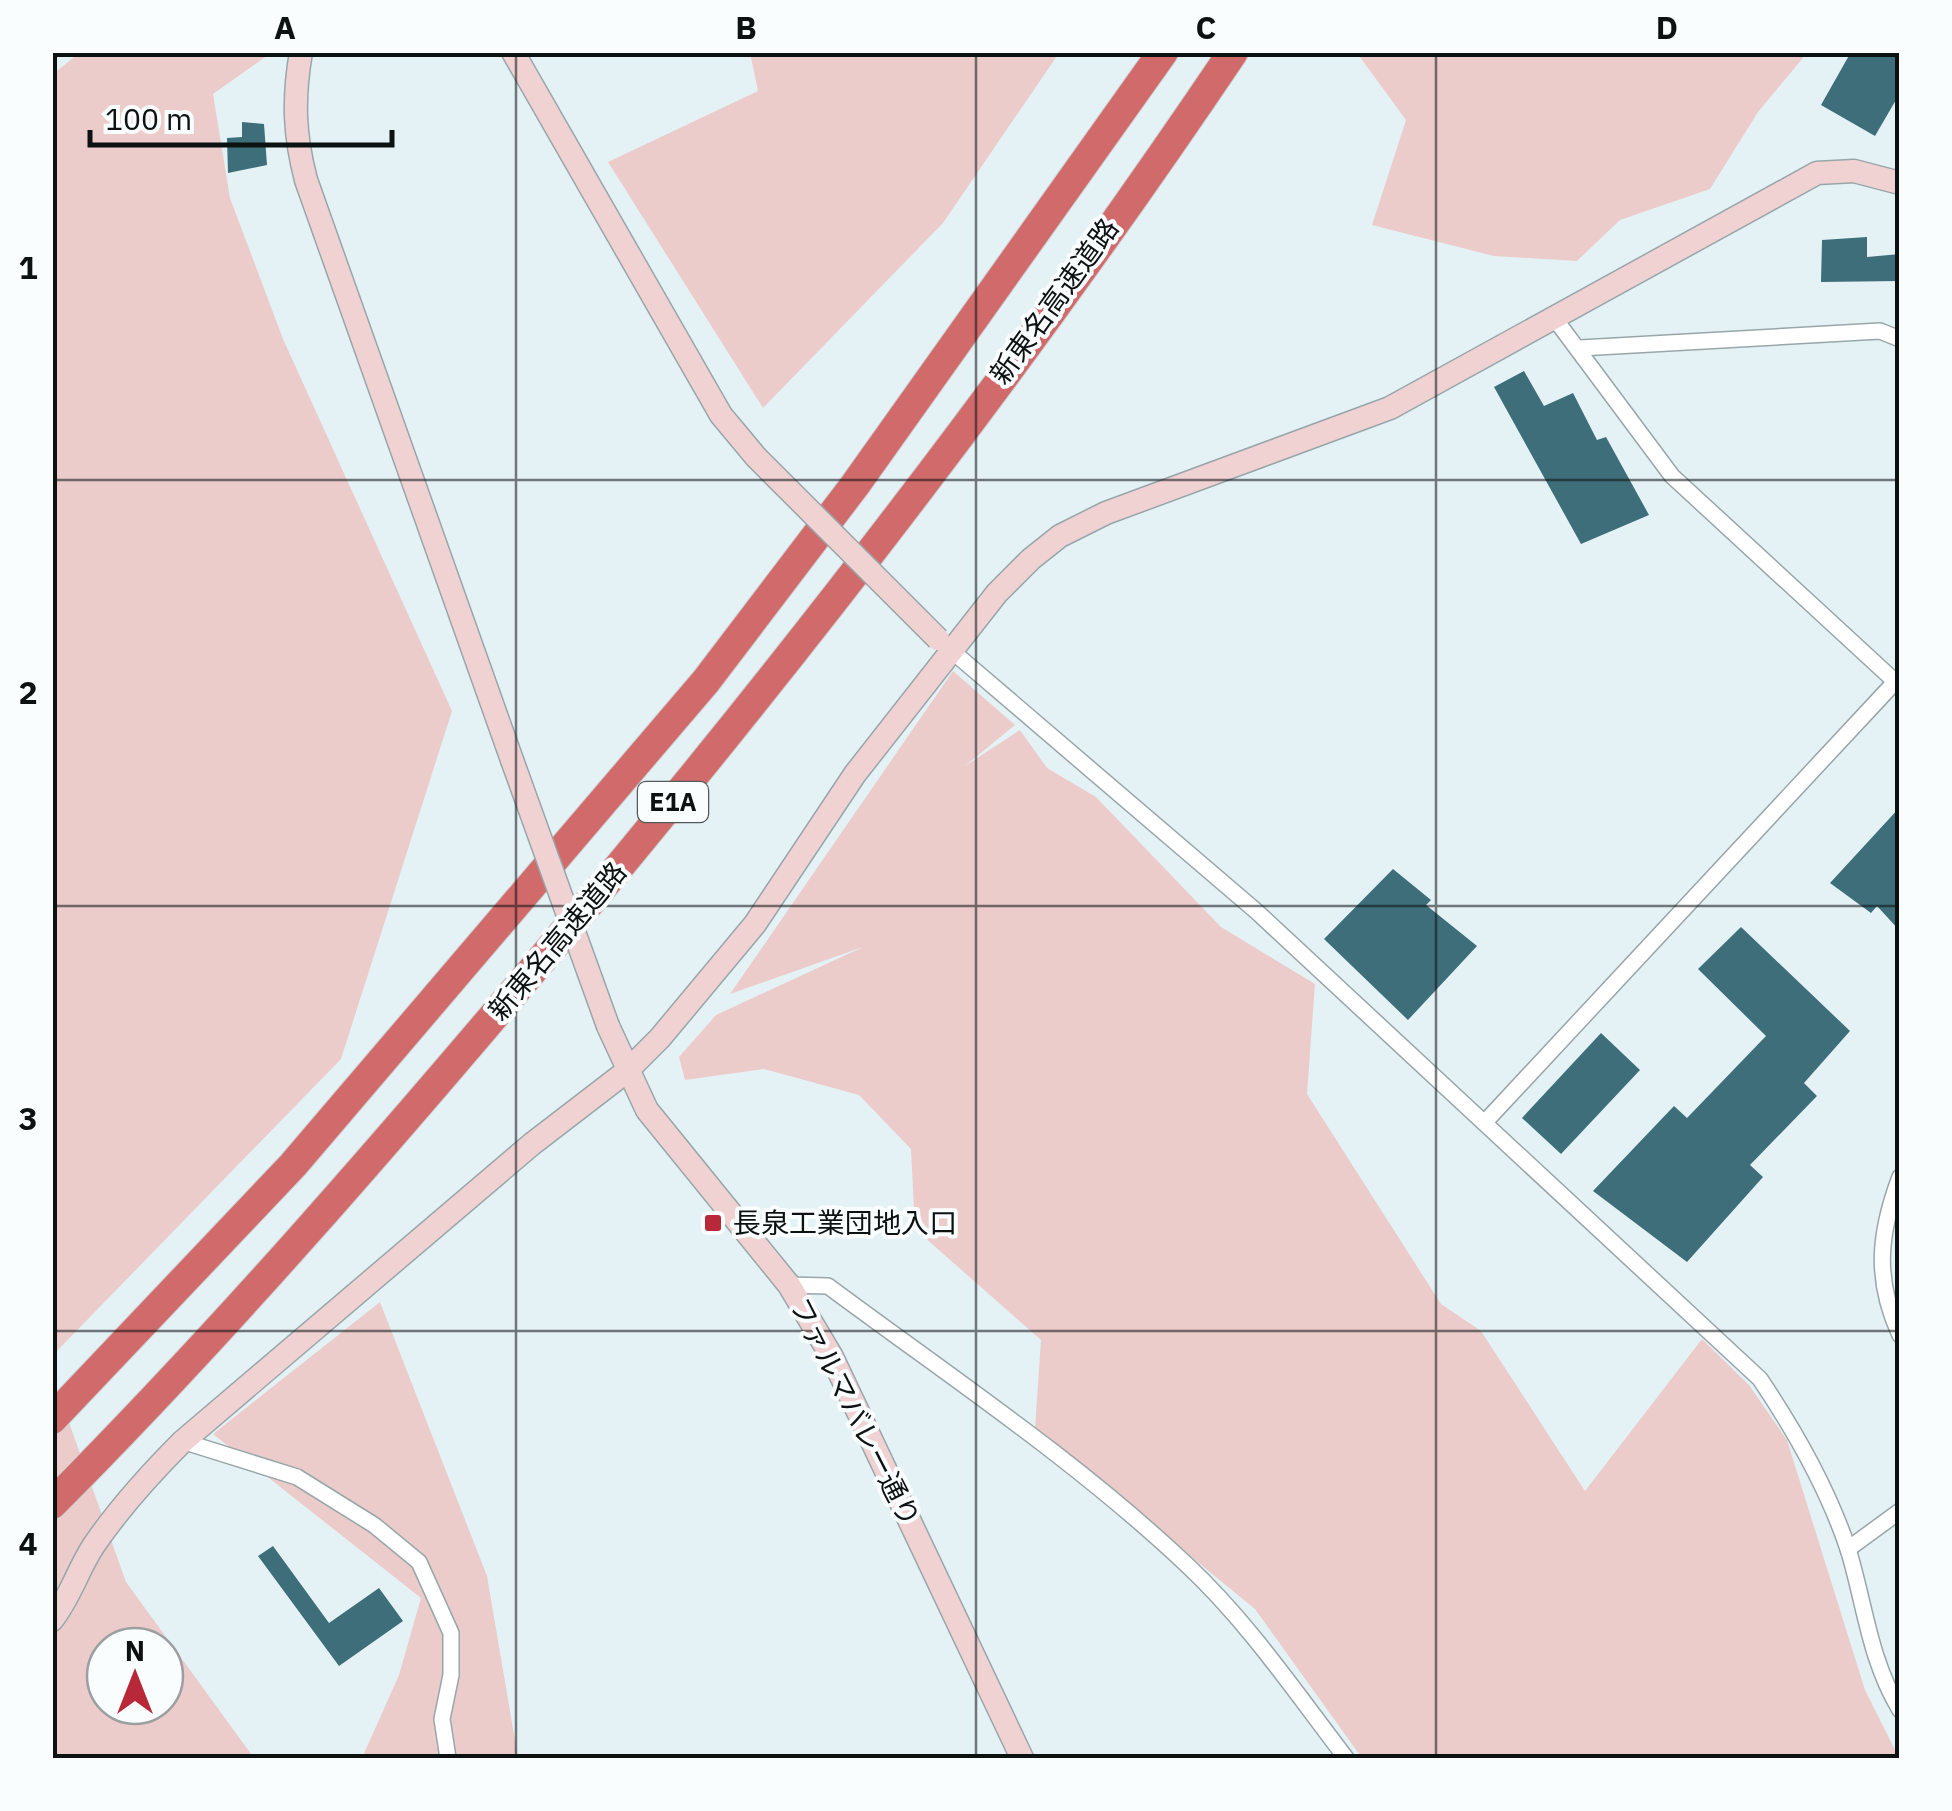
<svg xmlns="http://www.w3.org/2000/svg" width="1952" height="1811" font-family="'IBM Plex Sans','Noto Sans JP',sans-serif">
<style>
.green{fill:#ebcccb;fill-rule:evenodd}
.building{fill:#3e6e7a}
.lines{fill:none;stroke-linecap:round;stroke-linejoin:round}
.street-casing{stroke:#98a6a9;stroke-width:18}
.secondary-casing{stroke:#98a6a9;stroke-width:25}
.highway-casing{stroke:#cecfd0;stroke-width:32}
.street{stroke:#fff;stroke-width:15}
.secondary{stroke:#f1d2d3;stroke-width:22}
.highway{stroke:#d06a6b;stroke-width:30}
.secondary-bridge-casing{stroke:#98a6a9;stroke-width:25;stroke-linecap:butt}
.secondary-bridge{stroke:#f1d2d3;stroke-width:22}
.grid{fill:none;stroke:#0c1112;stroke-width:2.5;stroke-opacity:0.55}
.poi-dot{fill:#b92839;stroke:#fafdfe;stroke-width:4}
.labels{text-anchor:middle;stroke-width:8;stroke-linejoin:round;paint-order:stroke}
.shield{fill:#fafdfe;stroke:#535859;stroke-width:2.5}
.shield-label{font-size:25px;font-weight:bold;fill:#0c1112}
.street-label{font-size:28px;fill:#0c1112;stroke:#fafdfe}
.poi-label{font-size:28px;fill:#0c1112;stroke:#fafdfe;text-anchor:start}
.neatline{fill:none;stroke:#0c1112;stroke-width:4}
.grid-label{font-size:32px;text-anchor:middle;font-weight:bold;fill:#0c1112}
</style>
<rect width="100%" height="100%" fill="#e4f2f6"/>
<g class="green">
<path d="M 79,53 L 271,53 L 213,94 L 230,198 L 283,339 L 452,711 L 341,1059 L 53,1355 L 52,75 Z"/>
<path d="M 750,53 L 1059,53 L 943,223 L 763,408 L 608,162 L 758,91 Z"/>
<path d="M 1357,53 L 1807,53 L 1758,112 L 1710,189 L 1620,220 L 1577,261 L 1494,256 L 1372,225 L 1406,120 Z"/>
<path d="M 953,671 L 1015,725 L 965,766 L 1020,730 L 1047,768 L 1096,797 L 1221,927 L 1315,984 L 1307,1094 L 1441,1304 L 1481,1331 L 1585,1491 L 1702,1339 L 1749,1385 L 1787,1440 L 1865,1690 L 1899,1758 L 1362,1758 L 1255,1609 L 1035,1429 L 1041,1340 L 915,1229 L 911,1149 L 859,1095 L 764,1069 L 685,1080 L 679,1057 L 716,1015 L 863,947 L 730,994 Z"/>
<path d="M 380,1302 L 487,1576 L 518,1758 L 362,1758 L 399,1675 L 421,1598 L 213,1434 Z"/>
<path d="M 52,1375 L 126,1582 L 254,1758 L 53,1758 ZM 105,1646 L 165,1646 L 165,1706 L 105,1706 Z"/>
</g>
<g class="building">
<path d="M 1851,52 L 1900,52 L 1900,93 L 1875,136 L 1821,105 Z"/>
<path d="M 242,122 L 264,124 L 267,165 L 228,173 L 227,138 L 242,137 Z"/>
<path d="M 1867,237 L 1867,257 L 1900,254 L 1900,281 L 1821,282 L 1822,240 Z"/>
<path d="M 1524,371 L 1544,406 L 1573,393 L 1597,440 L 1606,437 L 1649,515 L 1581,544 L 1494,387 Z"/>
<path d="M 1900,807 L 1900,931 L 1877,906 L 1871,913 L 1830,883 Z"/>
<path d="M 1393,869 L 1431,900 L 1426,905 L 1477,946 L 1408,1020 L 1324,939 Z"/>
<path d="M 1741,927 L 1850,1031 L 1804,1083 L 1817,1096 L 1750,1165 L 1763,1177 L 1687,1262 L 1593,1191 L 1674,1106 L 1687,1118 L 1766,1036 L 1698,969 Z"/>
<path d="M 1601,1033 L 1640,1070 L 1561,1154 L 1522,1118 Z"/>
<path d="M 273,1546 L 329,1623 L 379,1588 L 403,1621 L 339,1666 L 258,1556 Z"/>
</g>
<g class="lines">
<defs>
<g id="street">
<path d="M 1555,319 L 1672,476 L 1900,686"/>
<path d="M 1580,348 L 1880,331 L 1900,339"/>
<path d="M 952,651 L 1256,911 L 1760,1379 C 1795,1431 1828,1489 1848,1549 C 1865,1604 1869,1659 1900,1710"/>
<path d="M 1486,1121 L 1895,682"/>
<path d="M 1900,1177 C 1879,1233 1874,1279 1900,1335"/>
<path d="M 789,1285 L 828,1286 C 949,1376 1077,1461 1187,1565 C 1248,1622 1296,1693 1346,1758"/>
<path d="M 182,1441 L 297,1477 L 374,1525 L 419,1562 L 451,1633 L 451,1675 L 442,1719 L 448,1758"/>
<path d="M 1848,1549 L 1900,1511"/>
</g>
<g id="secondary">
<path d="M 301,52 C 293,99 294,134 306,180 L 512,760"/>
<path d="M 513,52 L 721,415 L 756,457"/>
<path d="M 608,1026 L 647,1110 L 789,1285 L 832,1357 L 1022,1758"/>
<path d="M 52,1620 C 71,1596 78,1569 94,1545 C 120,1507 150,1474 182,1442 L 532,1144 L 627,1071 L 660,1038 L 755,924 L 855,774 L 997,593 L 1031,559 L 1060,536 L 1106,513 L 1390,408 L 1817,173 L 1854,171 L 1900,183"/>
</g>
<g id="highway">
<path d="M 52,1419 L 293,1165 L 706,681 L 855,485 L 1163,52"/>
<path d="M 52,1504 C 225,1330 385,1145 543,958 C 787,668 1021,367 1233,52"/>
</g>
</defs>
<use href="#street" class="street-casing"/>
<use href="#secondary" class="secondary-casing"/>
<use href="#highway" class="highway-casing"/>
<use href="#street" class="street"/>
<use href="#secondary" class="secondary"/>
<use href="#highway" class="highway"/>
<defs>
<g id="secondary-bridge">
<path d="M 756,457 L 938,639"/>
<path d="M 512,760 L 608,1026"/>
</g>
</defs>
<use href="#secondary-bridge" class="secondary-bridge-casing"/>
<use href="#secondary-bridge" class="secondary-bridge"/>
</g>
<path class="grid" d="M 516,52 L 516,1758M 976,52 L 976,1758M 1436,52 L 1436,1758M 52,480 L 1900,480M 52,906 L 1900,906M 52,1331 L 1900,1331"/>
<rect class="poi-dot" x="703" y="1213" width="20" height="20" rx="5"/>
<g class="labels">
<rect class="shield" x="638" y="782" width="70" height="40" rx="8"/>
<g class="shield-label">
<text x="673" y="811">E1A</text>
</g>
<g class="street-label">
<text transform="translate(1054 301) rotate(-54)" y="10">新東名高速道路</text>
<text transform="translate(557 941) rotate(-50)" y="10">新東名高速道路</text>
<text transform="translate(855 1412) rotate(63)" y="10">ファルマバレー通り</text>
</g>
<g class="poi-label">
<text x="733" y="1233">長泉工業団地入口</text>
</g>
</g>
<rect width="1952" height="1811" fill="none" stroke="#fafdfe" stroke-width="110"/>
<g transform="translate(135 1676)"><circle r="48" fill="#fafdfe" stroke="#9b9fa0" stroke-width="2.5"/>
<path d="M0-8L18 38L0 25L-18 38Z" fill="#b92839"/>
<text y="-15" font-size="28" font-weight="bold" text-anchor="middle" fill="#0c1112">N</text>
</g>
<path d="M90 130v15h302v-15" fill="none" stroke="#0c1112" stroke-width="5"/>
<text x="105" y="130" font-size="30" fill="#0c1112" stroke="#fafdfe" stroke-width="8" paint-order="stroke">100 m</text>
<rect x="55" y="55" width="1842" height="1701" class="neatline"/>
<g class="grid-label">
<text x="285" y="39">A</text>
<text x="746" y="39">B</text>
<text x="1206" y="39">C</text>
<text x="1667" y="39">D</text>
<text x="28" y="279">1</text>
<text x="28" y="704">2</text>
<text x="28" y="1130">3</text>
<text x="28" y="1555">4</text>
</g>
</svg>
